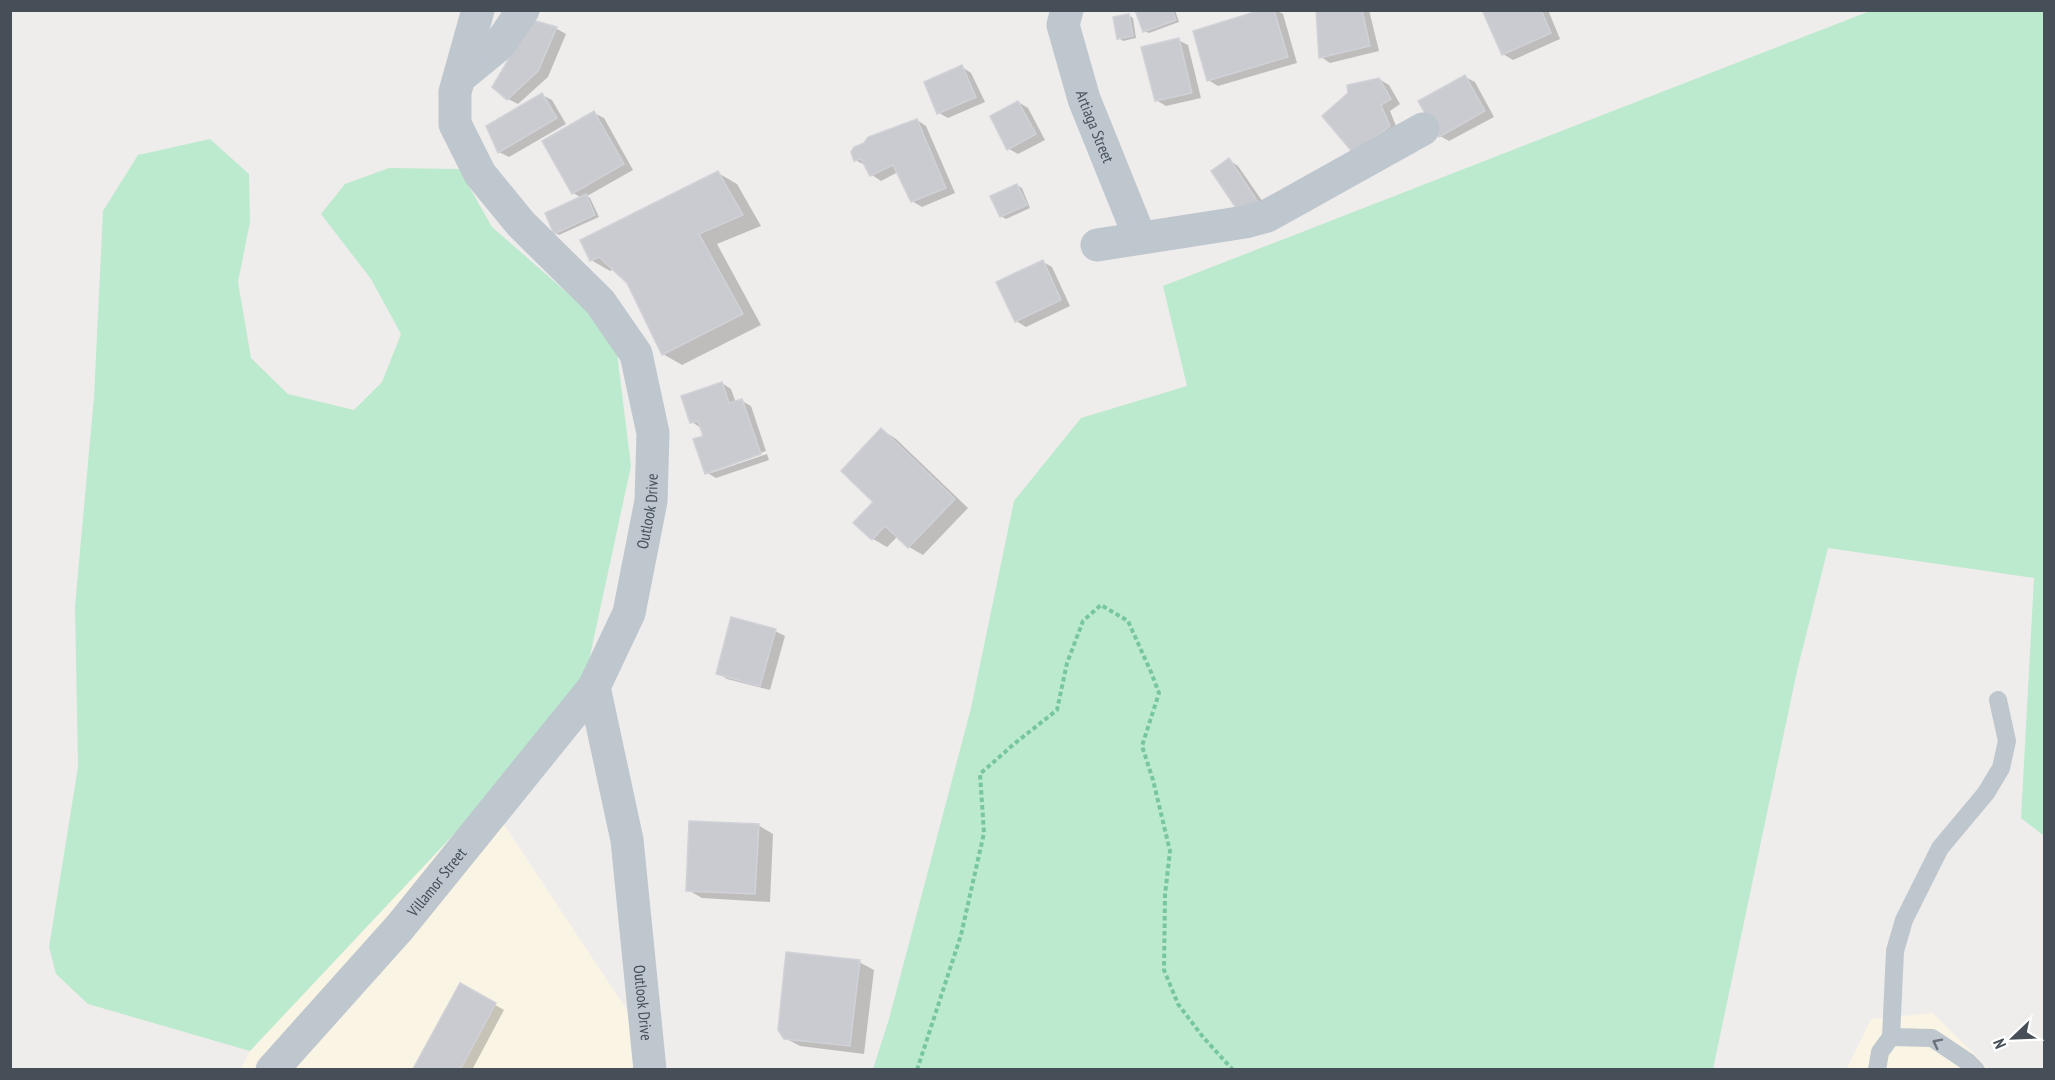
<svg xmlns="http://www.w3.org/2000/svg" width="2055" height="1080" font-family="'PT Sans Narrow',sans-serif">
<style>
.commercial{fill:#faf4e5}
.green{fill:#bceacf}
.shadow{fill:#0003}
.building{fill:#cacbd1;stroke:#d0d2d7;stroke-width:1.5}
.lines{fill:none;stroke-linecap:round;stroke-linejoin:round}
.path{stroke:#77c6a1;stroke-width:4;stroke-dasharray:4.5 3;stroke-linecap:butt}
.service{stroke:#bec6ce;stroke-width:18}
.minor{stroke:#bec6ce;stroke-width:33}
.tertiary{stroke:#bec6ce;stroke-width:33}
.oneway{stroke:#6a737b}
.labels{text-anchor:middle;stroke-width:4.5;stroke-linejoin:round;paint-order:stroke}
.street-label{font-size:16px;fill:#464f58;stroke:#fff}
</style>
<rect width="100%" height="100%" fill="#efecec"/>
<g class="commercial">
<path d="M 487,799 L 666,1069 L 240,1070 L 250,1051 Z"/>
<path d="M 1933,1013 L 1989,1069 L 1846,1070 L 1871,1019 Z"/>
</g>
<g class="green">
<path d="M 1870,11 L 2044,11 L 2044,836 L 2021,818 L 2034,578 L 1828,548 L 1797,671 L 1713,1069 L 873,1069 L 889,1019 L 971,708 L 1014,501 L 1081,418 L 1187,386 L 1163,286 Z"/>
<path d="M 210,139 L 249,174 L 250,222 L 238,282 L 251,358 L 288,394 L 354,410 L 382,382 L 401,334 L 371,279 L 321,214 L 345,184 L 389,168 L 459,169 L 492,227 L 596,318 L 617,353 L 631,466 L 585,679 L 487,799 L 250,1051 L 88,1004 L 56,974 L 49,947 L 78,767 L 75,606 L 94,397 L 103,211 L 138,155 Z"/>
</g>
<g class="shadow">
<path d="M 1136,10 L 1175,10 L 1179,22 L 1149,33 L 1144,31 Z"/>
<path d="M 1266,10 L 1276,10 L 1283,14 L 1297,63 L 1218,86 L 1208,80 Z"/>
<path d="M 1318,10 L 1369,10 L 1379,51 L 1330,63 L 1321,57 Z"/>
<path d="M 1484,10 L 1548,10 L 1560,39 L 1513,60 L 1503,54 Z"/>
<path d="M 1128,15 L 1133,18 L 1136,38 L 1123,41 L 1119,38 Z"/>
<path d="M 533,22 L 557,29 L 566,34 L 548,77 L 518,104 L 508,99 Z"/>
<path d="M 1178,40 L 1188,45 L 1201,98 L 1166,106 L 1156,100 Z"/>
<path d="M 962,67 L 971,73 L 985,102 L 948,118 L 939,113 Z"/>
<path d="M 1465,77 L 1475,82 L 1494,117 L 1449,141 L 1440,136 Z"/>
<path d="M 1379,79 L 1389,85 L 1400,104 L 1390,111 L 1398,131 L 1364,158 Z"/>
<path d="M 542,95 L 552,100 L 566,124 L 509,157 L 499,152 Z"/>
<path d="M 1018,102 L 1028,108 L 1045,140 L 1018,154 L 1009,149 Z"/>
<path d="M 594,113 L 604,118 L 633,170 L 587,196 L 590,198 L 599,217 L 559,235 L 555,233 L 582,198 L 573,193 Z"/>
<path d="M 917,120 L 926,126 L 955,193 L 922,207 L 912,201 L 898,172 L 881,181 L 872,175 L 865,165 L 855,160 Z"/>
<path d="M 1229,160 L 1238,166 L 1267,208 L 1250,219 Z"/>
<path d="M 718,173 L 737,184 L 761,226 L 717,244 L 761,325 L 682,365 L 663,354 L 628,282 L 614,269 L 610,271 L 591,260 Z"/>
<path d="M 1017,185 L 1022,188 L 1030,208 L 1006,219 L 1001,216 Z"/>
<path d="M 1043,262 L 1052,267 L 1070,306 L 1026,327 L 1016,321 Z"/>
<path d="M 722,383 L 731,389 L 736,403 L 742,401 L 751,406 L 766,451 L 711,470 L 711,473 L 767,454 L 769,460 L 716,478 L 706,472 L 705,437 L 701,428 L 692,422 Z"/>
<path d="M 882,430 L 896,439 L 968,508 L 923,555 L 909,547 L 898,536 L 887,547 L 873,539 Z"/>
<path d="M 775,631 L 785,636 L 770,690 L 727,679 L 718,673 Z"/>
<path d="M 758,825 L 773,834 L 770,902 L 702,898 L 688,890 Z"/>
<path d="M 859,962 L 874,970 L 864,1054 L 800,1046 L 785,1038 Z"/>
<path d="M 461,985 L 504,1010 L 472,1070 L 417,1070 L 415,1068 Z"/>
</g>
<g class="building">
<path d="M 1135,10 L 1172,10 L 1176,20 L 1143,32 Z"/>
<path d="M 1261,10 L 1274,10 L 1288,57 L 1207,81 L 1193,31 Z"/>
<path d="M 1316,10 L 1362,10 L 1370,46 L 1319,58 Z"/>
<path d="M 1482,10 L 1541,10 L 1551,33 L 1502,55 Z"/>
<path d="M 1129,14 L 1133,36 L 1117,39 L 1113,17 Z"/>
<path d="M 532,20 L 557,27 L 538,71 L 507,100 L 492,87 Z"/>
<path d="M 1179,38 L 1192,93 L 1155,101 L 1141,47 Z"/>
<path d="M 962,65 L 976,97 L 937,114 L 924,82 Z"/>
<path d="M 1465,75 L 1485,111 L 1439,137 L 1418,101 Z"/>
<path d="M 1379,78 L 1391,99 L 1381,105 L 1390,126 L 1354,154 L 1322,116 L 1348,93 L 1347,85 Z"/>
<path d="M 542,93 L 557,118 L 498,153 L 486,126 Z"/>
<path d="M 1018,101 L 1036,134 L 1007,150 L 990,116 Z"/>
<path d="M 594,111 L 624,164 L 572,194 L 542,141 Z"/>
<path d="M 917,119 L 946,188 L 911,202 L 893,165 L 870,176 L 861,159 L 854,161 L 851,152 L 854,147 L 864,143 L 868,137 Z"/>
<path d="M 1229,158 L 1258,202 L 1240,214 L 1211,171 Z"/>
<path d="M 718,171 L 743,215 L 699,234 L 743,314 L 662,355 L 627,283 L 599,257 L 590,261 L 580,240 Z"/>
<path d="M 1017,184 L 1027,205 L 1000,217 L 990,196 Z"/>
<path d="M 586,194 L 595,215 L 554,234 L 545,213 Z"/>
<path d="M 1043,260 L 1061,300 L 1015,322 L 996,282 Z"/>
<path d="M 722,382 L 729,403 L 742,399 L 761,454 L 705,474 L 693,439 L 703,436 L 698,421 L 690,423 L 681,396 Z"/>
<path d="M 881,428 L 955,499 L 908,548 L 885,526 L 872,540 L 853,523 L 873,502 L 841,471 Z"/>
<path d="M 731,617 L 776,629 L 760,686 L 716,674 Z"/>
<path d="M 689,821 L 759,824 L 755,894 L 686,891 Z"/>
<path d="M 786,952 L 860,960 L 850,1046 L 784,1039 L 778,1030 Z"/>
<path d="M 460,983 L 496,1003 L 460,1070 L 413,1069 Z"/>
</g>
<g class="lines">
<path class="path" d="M 917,1070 L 961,935 L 984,833 L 980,774 L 1014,744 L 1057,710 L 1067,663 L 1083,621 L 1101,605 L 1128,621 L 1151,672 L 1159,693 L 1142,746 L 1153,780 L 1170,851 L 1165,895 L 1164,970 L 1178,1004 L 1203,1037 L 1233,1070"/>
<g class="service">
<path d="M 1891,1037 L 1932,1038 L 1968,1062 L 1976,1070"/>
<path d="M 1877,1070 L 1880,1052 L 1891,1037 L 1895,951 L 1904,920 L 1940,848 L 1986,793 L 2001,768 L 2007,741 L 1998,700"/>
</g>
<g class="minor">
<path id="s1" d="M 1067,10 L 1063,25 L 1084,99 L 1140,238"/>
<path d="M 460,77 L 499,45 L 523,10"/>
<path d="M 1097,245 L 1245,222 L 1267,216 L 1423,129"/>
</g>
<g class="tertiary">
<path id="s2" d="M 594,687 L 627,840 L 650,1070"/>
<path id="s3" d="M 272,1070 L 400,927 L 594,687 L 629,613 L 651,501 L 653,433 L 636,354 L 600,302 L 521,224 L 480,174 L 455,124 L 455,92 L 478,10"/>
</g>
</g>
<defs><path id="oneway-chevron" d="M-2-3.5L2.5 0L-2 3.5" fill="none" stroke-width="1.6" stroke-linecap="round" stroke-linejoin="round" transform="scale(1.5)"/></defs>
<use class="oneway" href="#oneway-chevron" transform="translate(1937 1043) rotate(-153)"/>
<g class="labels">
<g class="street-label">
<text dy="6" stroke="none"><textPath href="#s1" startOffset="122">Artiaga Street</textPath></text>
<text dy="6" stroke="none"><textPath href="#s3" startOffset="686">Outlook Drive</textPath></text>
<text dy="6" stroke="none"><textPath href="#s3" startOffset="250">Villamor Street</textPath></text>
<text dy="6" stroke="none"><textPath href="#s2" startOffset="320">Outlook Drive</textPath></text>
</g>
</g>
<rect width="2055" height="1080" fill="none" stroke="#464f58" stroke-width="24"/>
<g transform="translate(2013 1038) rotate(247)" stroke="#ffffff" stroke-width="4.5" paint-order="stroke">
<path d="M0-4.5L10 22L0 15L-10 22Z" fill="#464f58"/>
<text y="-9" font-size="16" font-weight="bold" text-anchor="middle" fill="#464f58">N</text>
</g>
</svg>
